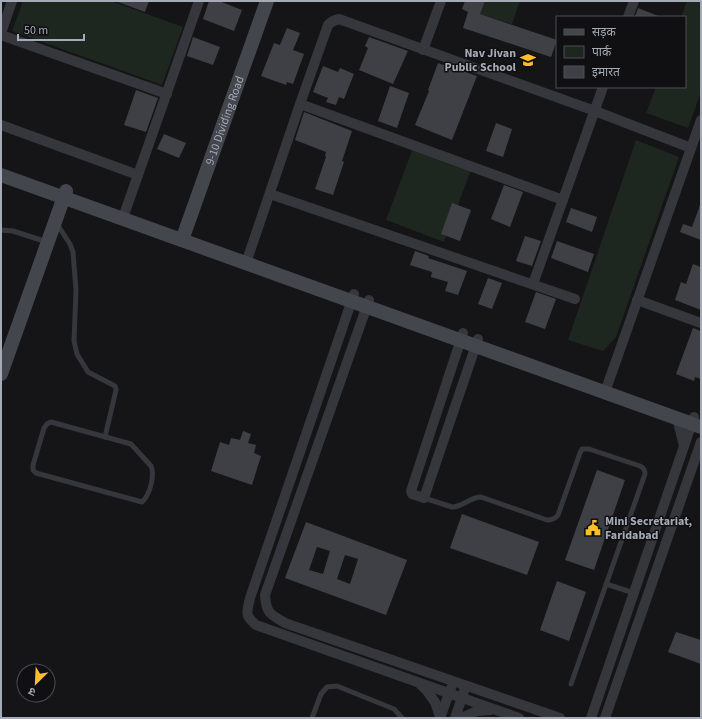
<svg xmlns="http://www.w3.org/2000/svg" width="702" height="719" font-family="'Source Sans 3','Noto Sans Devanagari',sans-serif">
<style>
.green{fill:#1d261f}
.building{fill:#3f4045;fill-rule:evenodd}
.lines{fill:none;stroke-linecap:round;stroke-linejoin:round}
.lane{stroke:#36373d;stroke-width:5}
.street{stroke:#36373d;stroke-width:10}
.secondary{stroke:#44464d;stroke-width:14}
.labels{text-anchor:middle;stroke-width:3;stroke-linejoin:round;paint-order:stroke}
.poi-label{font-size:12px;font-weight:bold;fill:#a6abb8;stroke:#101012;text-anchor:end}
.street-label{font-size:12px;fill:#a6abb8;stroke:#101012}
</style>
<rect width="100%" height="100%" fill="#151517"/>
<g class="green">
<path d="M 23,1 L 111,1 L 183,27 L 162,85 L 12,31 Z"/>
<path d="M 485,1 L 520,1 L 512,24 L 480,14 Z"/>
<path d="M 687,1 L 701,1 L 701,92 L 688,128 L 646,113 L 656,87 L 685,87 L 685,17 L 681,17 Z"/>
<path d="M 636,140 L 679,157 L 616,337 L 603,351 L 568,340 Z"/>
<path d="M 413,148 L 471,170 L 444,242 L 386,220 Z"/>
</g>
<g class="building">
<path d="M 118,1 L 149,1 L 145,12 L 118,2 Z"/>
<path d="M 209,1 L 219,1 L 242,10 L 234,31 L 203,19 Z"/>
<path d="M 465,1 L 485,1 L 480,14 L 557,40 L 551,57 L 463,28 L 468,12 L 462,9 Z"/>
<path d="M 638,8 L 661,17 L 635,17 Z"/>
<path d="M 287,28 L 300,33 L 293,50 L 304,54 L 293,84 L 287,82 L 286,85 L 261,76 L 274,43 L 280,45 Z"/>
<path d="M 193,37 L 220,47 L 213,65 L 187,56 Z"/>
<path d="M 369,37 L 408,51 L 393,84 L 359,70 L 368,48 L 365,46 Z"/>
<path d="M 438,63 L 460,71 L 460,70 L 477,76 L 452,140 L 415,125 L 429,91 L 428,90 Z"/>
<path d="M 323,66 L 338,72 L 340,68 L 354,74 L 344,99 L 339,97 L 336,105 L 326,102 L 328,98 L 313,92 Z"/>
<path d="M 390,86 L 409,93 L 397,128 L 378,121 Z"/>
<path d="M 136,90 L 158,98 L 146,132 L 124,125 Z"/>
<path d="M 304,112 L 352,131 L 342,161 L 344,162 L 333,195 L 315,189 L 326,157 L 325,156 L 326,152 L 295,140 Z"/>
<path d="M 496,123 L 512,129 L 503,157 L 486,151 Z"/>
<path d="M 164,134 L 186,143 L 179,158 L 157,149 Z"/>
<path d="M 504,185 L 523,192 L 510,227 L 491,219 Z"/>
<path d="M 452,203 L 471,210 L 460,241 L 441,234 Z"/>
<path d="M 700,205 L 701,205 L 701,240 L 680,232 L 683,224 L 692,227 Z"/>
<path d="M 571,208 L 597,217 L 592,232 L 566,222 Z"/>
<path d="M 525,236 L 541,241 L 532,266 L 516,261 Z"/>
<path d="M 557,241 L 594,254 L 588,272 L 551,258 Z"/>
<path d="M 415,251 L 429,256 L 428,258 L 467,271 L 458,295 L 445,291 L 448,282 L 431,277 L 432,272 L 410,265 Z"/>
<path d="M 693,264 L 701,267 L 701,310 L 675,300 L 681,282 L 686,284 Z"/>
<path d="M 488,278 L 502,283 L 492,309 L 478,304 Z"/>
<path d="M 536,292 L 556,299 L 545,329 L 525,322 Z"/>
<path d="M 693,328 L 701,331 L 701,379 L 695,377 L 694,381 L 676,374 Z"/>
<path d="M 243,431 L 251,434 L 248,443 L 256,445 L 254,453 L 261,456 L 252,485 L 211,471 L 220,442 L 229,445 L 231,438 L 240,440 Z"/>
<path d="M 597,470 L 625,480 L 594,570 L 565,560 Z"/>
<path d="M 462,514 L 539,542 L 527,575 L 450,548 Z"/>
<path d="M 306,522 L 407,560 L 386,615 L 285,578 ZM 317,547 L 330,551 L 323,574 L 309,570 ZM 345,555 L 358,559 L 350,584 L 337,579 Z"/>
<path d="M 557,581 L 586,592 L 569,641 L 540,630 Z"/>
<path d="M 676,632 L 701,640 L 701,664 L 668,652 Z"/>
</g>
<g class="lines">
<g class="lane">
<path d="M 57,224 L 70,244 L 73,252 L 76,290 L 74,341 L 77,354 L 88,372 L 115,386 L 116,390 L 105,437"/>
<path d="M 1,230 L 13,231 L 47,242"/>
<path d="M 51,422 L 131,444 L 151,466 C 155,475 150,495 142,502 L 36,473 L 33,470 L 33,465 L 44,428 L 47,424 Z"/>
<path d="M 424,498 L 452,507 C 463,507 470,497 481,497 L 547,520 C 552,520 555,519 558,515 L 580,453 L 582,449 L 589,449 L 640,466 C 644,468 645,470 645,474 L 571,684"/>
<path d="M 606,584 L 634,593"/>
<path d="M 312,718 L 321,694 L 327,687 L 337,686 L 394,709 L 402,718"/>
</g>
<g class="street">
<path d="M 628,17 L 634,1"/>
<path d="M 1,33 L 12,1"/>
<path d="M 1,35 L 167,94"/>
<path d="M 423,50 L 441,1"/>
<path d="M 300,104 L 563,200"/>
<path d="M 1,125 L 138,175"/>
<path d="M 270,194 L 575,299"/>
<path d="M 125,212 L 199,1"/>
<path d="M 246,263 L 300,104 L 328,25 C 332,21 334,20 339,19 L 595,111 L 691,148"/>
<path d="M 533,284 L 603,87"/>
<path d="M 354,294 L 250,598 C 247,612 244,615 256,625 L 519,718"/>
<path d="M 369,300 L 265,595 C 266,613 270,614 285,623 L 560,718"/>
<path d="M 637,300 L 701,323"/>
<path d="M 463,333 L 411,491 L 412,494 L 424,498 L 478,339"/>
<path d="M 605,392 L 701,120"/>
<path d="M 677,418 L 684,446"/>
<path d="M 420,684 L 427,691 L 435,702 L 440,717"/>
<path d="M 440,718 L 451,688"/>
<path d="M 455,718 L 464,691"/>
<path d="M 461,718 L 477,711 L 490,710"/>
<path d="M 591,718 L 694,417"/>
<path d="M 605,718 L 701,442"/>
</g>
<g class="secondary">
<path d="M 1,175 L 701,427"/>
<path id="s1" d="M 182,240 L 267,1"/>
<path d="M 1,374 L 66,191"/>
</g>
</g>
<defs>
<symbol id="school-bare" viewBox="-9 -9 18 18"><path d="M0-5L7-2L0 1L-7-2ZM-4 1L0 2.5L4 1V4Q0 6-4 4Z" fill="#fdbe28" stroke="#101012" stroke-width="2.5" paint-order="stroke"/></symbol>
<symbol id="civic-bare" viewBox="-9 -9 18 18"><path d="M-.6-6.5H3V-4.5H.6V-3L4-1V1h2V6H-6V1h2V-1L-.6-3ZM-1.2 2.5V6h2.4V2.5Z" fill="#fdbe28" stroke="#101012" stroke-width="2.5" paint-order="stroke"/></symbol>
</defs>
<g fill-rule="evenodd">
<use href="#school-bare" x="517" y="49" width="22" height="22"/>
<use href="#civic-bare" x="582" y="517" width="22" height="22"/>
</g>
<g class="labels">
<g class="poi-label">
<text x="516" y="57">Nav Jivan<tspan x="516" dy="14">Public School</tspan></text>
<text x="605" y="525" text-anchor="start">Mini Secretariat,<tspan x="605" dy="14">Faridabad</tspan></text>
</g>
<g class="street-label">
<text dy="4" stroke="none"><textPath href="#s1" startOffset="127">9-10 Dividing Road</textPath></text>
</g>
</g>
<rect width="702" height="719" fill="none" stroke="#a6abb8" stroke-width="4"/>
<rect x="556" y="16" width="130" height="72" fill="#101012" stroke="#4c4e54"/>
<rect x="564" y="29" width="20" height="6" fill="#44464d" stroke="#4c4e54"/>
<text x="592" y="36" font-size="12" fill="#a6abb8">सड़क</text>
<rect x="564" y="46" width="20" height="12" fill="#1d261f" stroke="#4c4e54"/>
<text x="592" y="56" font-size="12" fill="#a6abb8">पार्क</text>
<rect x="564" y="66" width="20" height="12" fill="#3f4045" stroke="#4c4e54"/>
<text x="592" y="76" font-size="12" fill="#a6abb8">इमारत</text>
<g transform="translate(36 683) rotate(204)"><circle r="19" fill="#101012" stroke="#4c4e54"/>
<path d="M0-3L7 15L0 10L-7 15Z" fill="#fdbe28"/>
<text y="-6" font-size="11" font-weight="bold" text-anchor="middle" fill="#a6abb8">उ</text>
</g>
<path d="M18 34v6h66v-6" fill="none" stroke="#a6abb8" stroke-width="2"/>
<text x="24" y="34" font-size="12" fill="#a6abb8" stroke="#101012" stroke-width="3" paint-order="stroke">50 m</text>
</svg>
